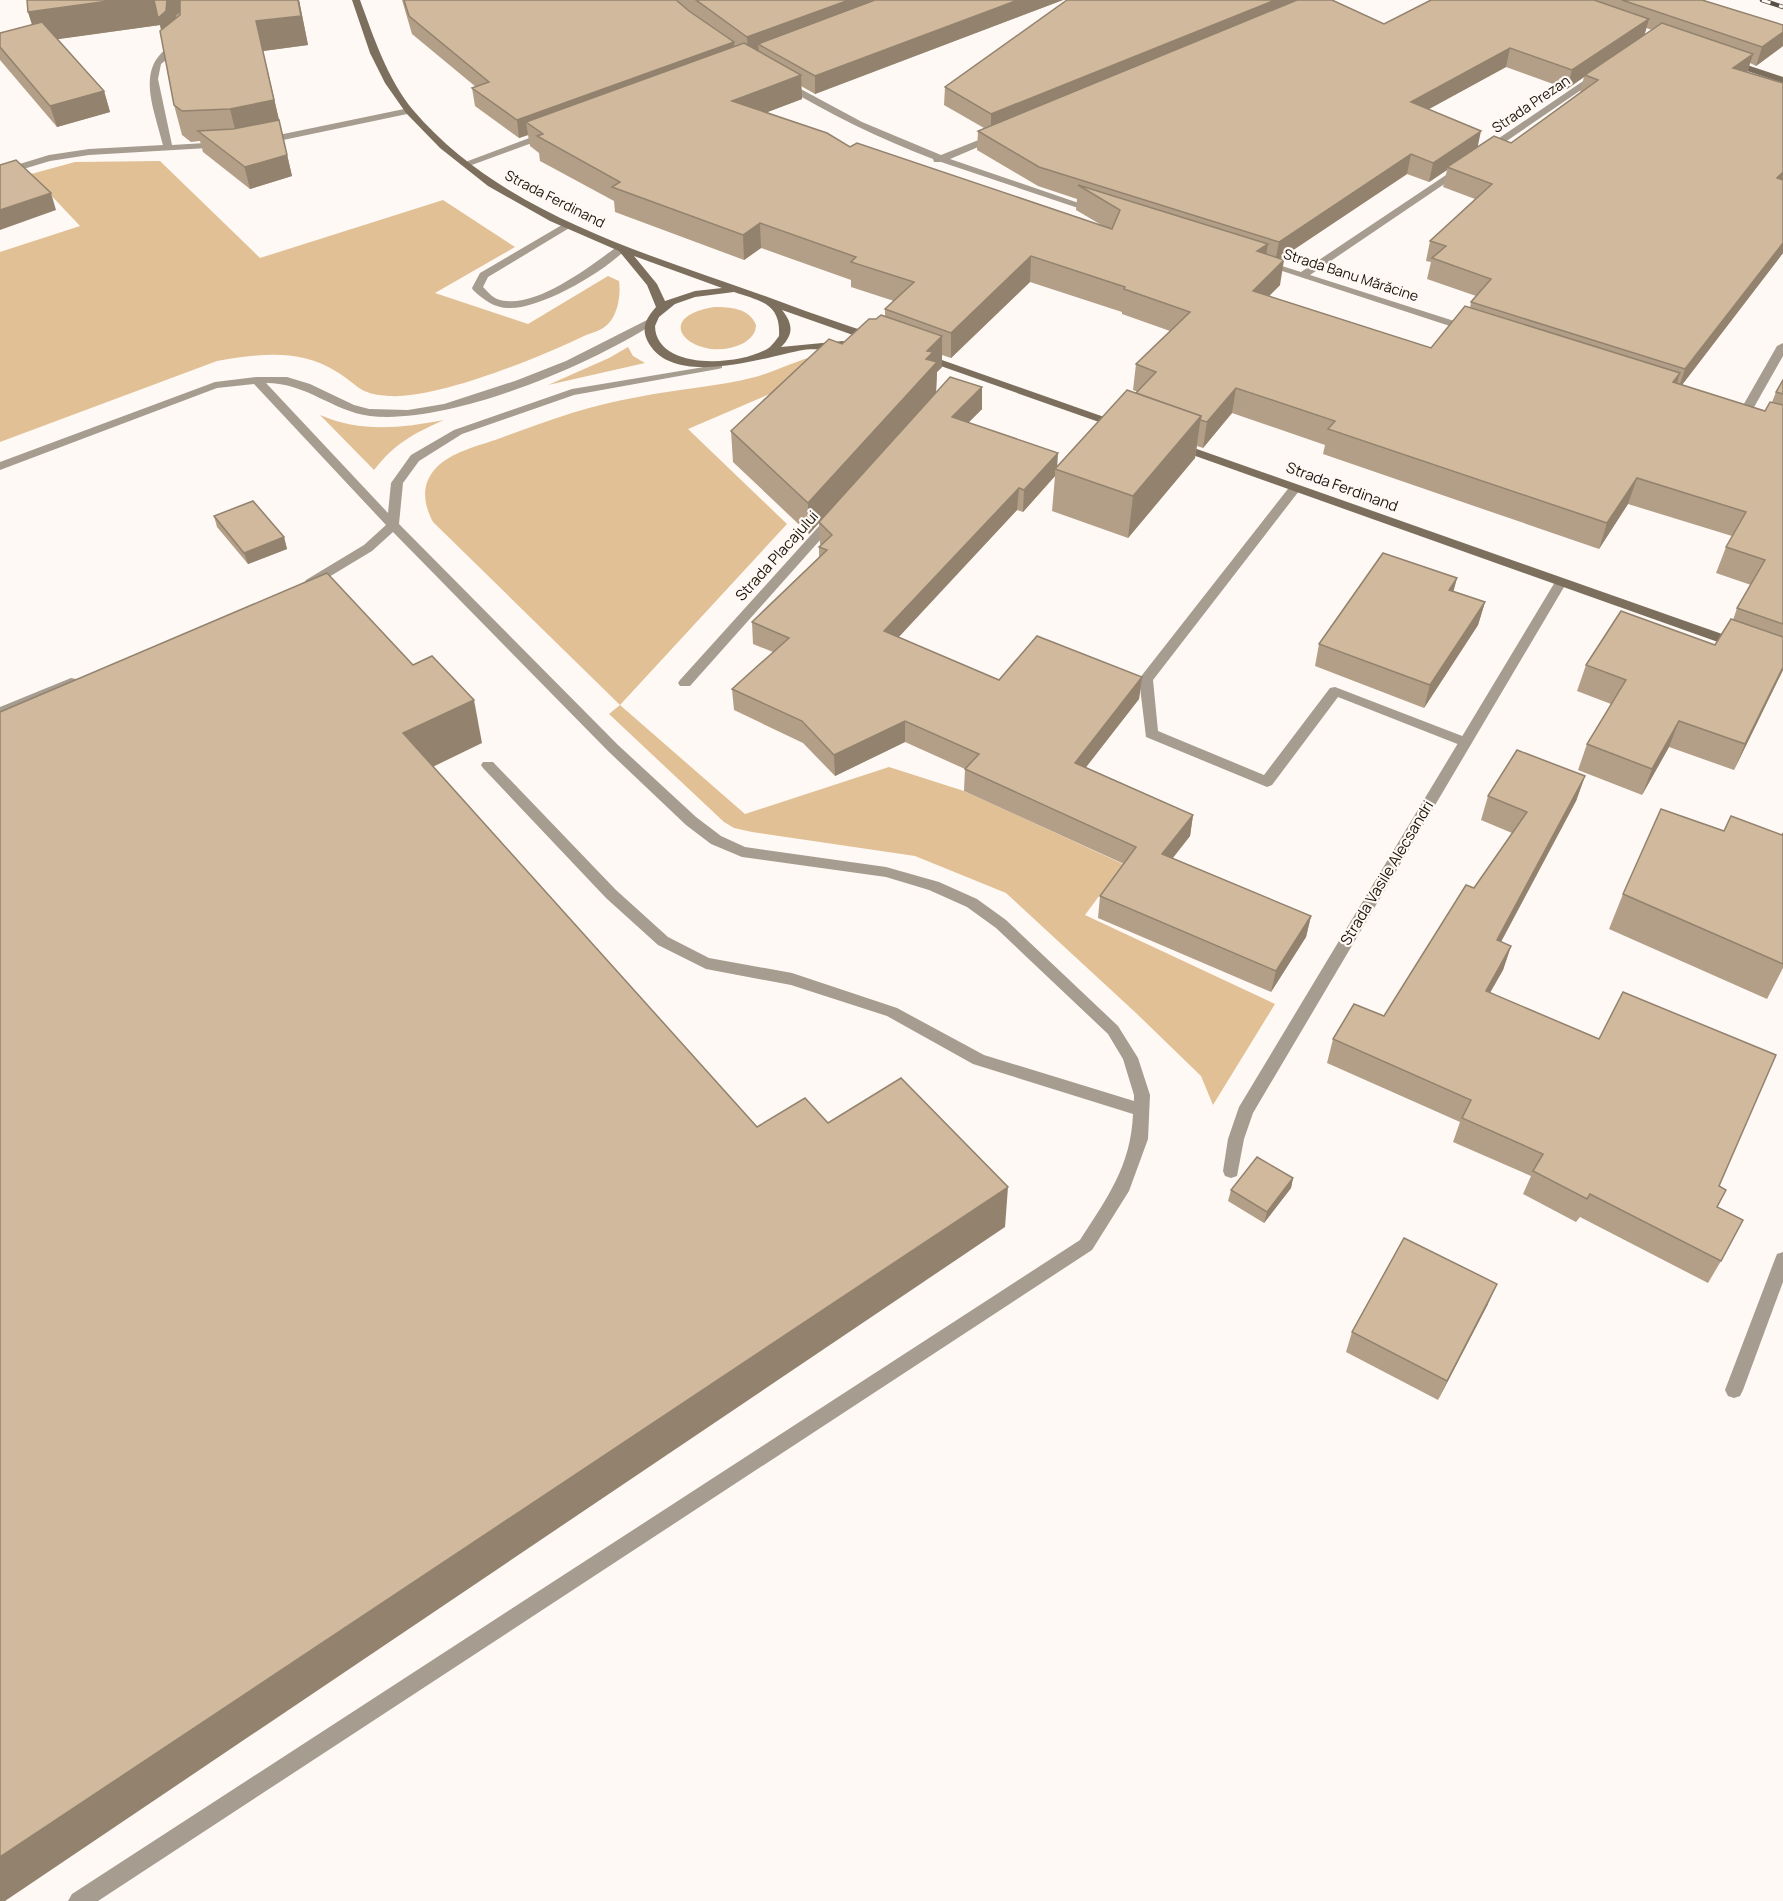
<svg xmlns="http://www.w3.org/2000/svg" width="1783" height="1901" font-family="Manrope,sans-serif">
<style>
.green{fill:#e2c095}
.lines{fill:none;stroke-linecap:round;stroke-linejoin:round}
.lane{fill:#a69c8f;fill-rule:evenodd}
.street{fill:#a69c8f;fill-rule:evenodd}
.secondary{fill:#7d6f5d;fill-rule:evenodd}
.rail-casing{stroke:#564f45;stroke-width:4.5}
.rail{stroke:#fef9f4;stroke-width:3;stroke-dasharray:9;stroke-linecap:butt}
.wall{fill:#b39f87;fill-rule:evenodd}
.shaded-wall{fill:#92826e}
.building{fill:#d0b99d;stroke:#92826e;stroke-width:1.5}
.labels{text-anchor:middle;stroke-width:4.5;stroke-linejoin:round;paint-order:stroke}
.far-street-label{font-size:14px;fill:#1c1409;stroke:#fef9f4}
.street-label{font-size:15px;fill:#1c1409;stroke:#fef9f4}
</style>
<rect width="100%" height="100%" fill="#fef9f4"/>
<g class="green">
<path d="M 160,161 L 260,258 L 443,200 L 515,247 L 435,293 L 528,324 L 608,276 L 619,281 C 621,294 618,314 608,324 C 603,330 591,333 584,336 C 538,358 438,399 389,396 C 358,394 360,386 337,372 C 300,348 257,354 217,361 L 0,442 L 0,252 L 80,226 L 31,174 L 75,162 Z"/>
<path d="M 714,307 C 730,307 749,308 756,325 C 756,333 751,338 744,343 C 699,366 644,319 714,307 Z"/>
<path d="M 628,347 L 633,356 L 645,363 L 548,385 L 609,358 Z"/>
<path d="M 819,355 L 821,372 L 688,429 L 787,524 L 620,705 L 745,814 L 889,767 L 964,791 L 1123,864 L 1085,915 L 1275,1004 L 1213,1105 L 1201,1076 L 1136,1013 L 1006,893 L 915,856 L 752,832 L 734,828 L 724,822 L 609,714 L 620,705 L 433,522 C 423,503 421,484 436,468 C 451,452 478,446 498,439 C 544,422 589,405 638,397 C 676,389 717,387 755,377 C 777,371 797,360 819,355 Z"/>
<path d="M 320,415 C 361,433 401,428 444,420 C 413,434 395,443 374,470 Z"/>
</g>
<g class="lines">
<g class="lane">
<path d="M 181,41 L 186,44 L 161,64 L 158,79 L 172,145 L 222,142 L 227,145 L 225,147 L 89,155 L 50,161 L 0,176 L 0,170 L 49,155 L 89,149 L 163,145 C 154,106 131,61 181,41 Z"/>
<path d="M 409,108 L 414,111 L 412,113 L 264,144 L 259,141 L 264,138 Z"/>
<path d="M 567,222 L 572,225 L 571,227 L 488,277 L 483,287 C 487,291 492,297 497,299 C 533,312 590,266 618,246 L 627,248 C 606,271 541,309 509,308 C 494,308 484,300 473,290 L 472,288 L 480,273 Z"/>
<path d="M 651,318 L 656,321 L 655,323 C 588,366 450,425 370,416 C 332,411 307,383 266,383 L 388,513 L 391,483 L 411,455 L 454,430 L 572,389 L 722,364 L 722,368 L 718,369 L 574,395 L 462,434 L 419,461 L 403,483 L 399,524 L 618,745 L 696,817 L 721,836 L 745,847 L 886,867 L 939,882 L 977,899 L 1006,920 L 1118,1026 L 1138,1058 L 1150,1095 L 1148,1139 L 1129,1191 L 1092,1250 L 98,1901 L 68,1901 L 72,1894 L 1080,1240 C 1107,1198 1131,1166 1133,1114 L 973,1064 L 887,1016 L 791,985 L 706,969 L 658,945 L 606,898 L 483,768 L 481,765 L 483,762 L 493,762 L 616,890 L 668,937 L 709,958 L 792,973 L 897,1008 L 984,1055 L 1134,1101 L 1134,1095 L 1123,1059 L 1108,1034 L 996,928 L 967,907 L 929,890 L 886,877 L 742,857 L 711,844 L 686,825 L 608,751 L 393,532 L 372,551 L 314,586 L 306,586 L 304,583 L 306,580 L 364,545 L 386,525 L 254,384 L 217,388 L 0,470 L 0,462 L 215,382 L 257,377 L 287,377 L 310,384 L 354,405 L 369,409 L 408,410 L 444,404 L 515,381 L 566,361 Z"/>
<path d="M 1295,484 L 1301,488 L 1299,491 L 1153,680 L 1158,731 L 1264,775 L 1330,688 L 1335,687 L 1470,739 L 1472,742 L 1470,745 L 1460,745 L 1338,697 L 1272,785 L 1267,787 L 1146,737 L 1139,679 L 1291,485 Z"/>
<path d="M 71,678 L 76,679 L 78,682 L 76,685 L 0,717 L 0,707 Z"/>
</g>
<g class="street">
<path d="M 1595,73 L 1603,75 L 1489,153 L 1483,153 L 1483,149 Z"/>
<path d="M 784,80 L 862,122 L 941,155 L 991,135 L 997,135 L 997,139 L 950,159 L 1099,210 L 1090,212 L 941,162 L 934,162 L 933,159 C 880,139 830,114 781,85 L 779,83 Z"/>
<path d="M 548,131 L 551,132 L 551,136 L 469,166 L 460,164 Z"/>
<path d="M 1461,165 L 1466,168 L 1465,170 L 1310,275 L 1473,327 L 1473,331 L 1465,331 L 1258,263 L 1263,260 L 1301,272 Z"/>
<path d="M 1783,343 L 1783,356 L 1749,416 L 1747,418 L 1739,418 L 1737,416 L 1777,346 Z"/>
<path d="M 833,514 L 837,515 L 837,521 L 690,686 L 680,686 L 678,683 L 680,680 L 829,515 Z"/>
<path d="M 1561,578 L 1567,582 L 1253,1113 L 1244,1139 L 1237,1176 L 1231,1178 L 1225,1176 L 1223,1171 L 1228,1139 L 1239,1107 L 1555,582 Z"/>
<path d="M 1783,1252 L 1783,1282 L 1743,1390 L 1740,1396 L 1734,1398 L 1728,1396 L 1725,1390 L 1775,1259 L 1777,1254 Z"/>
</g>
<g class="secondary">
<path d="M 352,0 L 360,0 C 374,38 387,78 413,110 C 502,214 642,252 765,296 C 792,306 819,316 846,325 C 857,329 872,332 880,339 L 874,342 L 870,341 L 782,310 C 793,324 794,334 781,347 L 843,341 L 849,344 C 839,352 816,348 803,350 C 765,357 671,390 647,340 C 641,327 647,317 656,307 L 647,285 L 619,251 L 550,221 L 488,186 L 440,148 L 406,113 L 385,83 L 370,53 ZM 634,256 L 722,288 L 695,291 L 665,301 L 657,284 ZM 734,292 C 760,301 781,303 779,336 C 776,340 773,344 770,347 C 744,366 656,372 655,326 L 659,317 L 675,304 L 695,297 Z"/>
<path d="M 1726,60 L 1732,60 L 1783,77 L 1783,83 L 1726,64 Z"/>
<path d="M 922,353 L 1124,424 L 1126,426 L 1124,428 L 1116,428 L 918,358 L 916,356 Z"/>
<path d="M 1177,442 L 1742,641 L 1744,644 L 1742,647 L 1732,647 L 1173,448 L 1173,444 Z"/>
</g>
<defs>
<path id="rail" d="M 1762,0 L 1783,7"/>
</defs>
<use href="#rail" class="rail-casing"/>
<use href="#rail" class="rail"/>
</g>
<g class="wall">
<path d="M 299,0 L 308,45 L 263,51 L 292,176 L 250,189 L 203,152 L 200,141 L 191,142 L 182,135 L 174,105 L 160,25 L 57,39 L 104,91 L 110,112 L 57,127 L 0,60 L 0,33 L 32,25 L 28,12 Z"/>
<path d="M 402,0 L 1063,0 L 815,94 L 801,86 L 802,99 L 767,112 L 850,147 L 1103,226 L 1076,210 L 1077,199 L 1038,186 L 977,150 L 978,131 L 984,128 L 944,105 L 945,87 L 1384,24 L 1431,0 L 1702,0 L 1783,46 L 1756,66 L 1750,63 L 1747,73 L 1783,83 L 1783,253 L 1682,385 L 1765,411 L 1772,402 L 1776,392 L 1783,380 L 1783,670 L 1734,770 L 1669,747 L 1642,795 L 1578,770 L 1587,744 L 1611,704 L 1577,691 L 1586,665 L 1715,645 L 1733,620 L 1737,608 L 1751,585 L 1716,573 L 1726,547 L 1732,536 L 1628,504 L 1599,549 L 1323,454 L 1325,445 L 1232,413 L 1203,448 L 1197,446 L 1195,458 L 1128,538 L 1052,511 L 1055,476 L 1023,512 L 1017,510 L 898,637 L 999,680 L 1142,677 L 1139,699 L 1086,767 L 1193,815 L 1190,836 L 1173,858 L 1311,916 L 1306,937 L 1271,992 L 1098,918 L 1100,896 L 1124,864 L 964,791 L 965,769 L 905,742 L 835,776 L 803,743 L 734,710 L 732,689 L 773,652 L 753,644 L 752,622 L 819,557 L 819,547 L 821,545 L 820,544 L 819,523 L 809,534 L 733,462 L 731,431 L 842,344 L 876,319 L 885,316 L 885,309 L 894,301 L 851,287 L 851,280 L 761,248 L 744,260 L 615,212 L 614,201 L 540,161 L 539,153 L 530,146 L 528,135 L 519,138 L 475,106 L 472,88 L 476,87 L 412,34 ZM 1646,28 L 1652,30 L 1644,35 ZM 1506,67 L 1567,89 L 1584,77 L 1580,92 L 1511,143 L 1477,147 L 1429,109 ZM 1447,170 L 1443,187 L 1475,199 L 1430,241 L 1426,261 L 1431,262 L 1427,279 L 1476,296 L 1471,302 L 1470,308 L 1431,348 L 1269,296 L 1280,285 L 1280,259 L 1407,174 L 1429,182 ZM 1030,282 L 1122,312 L 1122,314 L 1170,331 L 1136,364 L 1133,390 L 1138,392 L 1057,467 L 968,423 L 982,409 L 982,387 L 936,392 L 937,372 L 942,367 L 942,355 L 951,358 Z"/>
<path d="M 214,516 L 284,537 L 287,549 L 248,564 L 217,527 Z"/>
<path d="M 1457,578 L 1453,591 L 1485,602 L 1478,625 L 1424,708 L 1315,666 L 1319,644 Z"/>
<path d="M 1585,776 L 1576,801 L 1501,942 L 1511,946 L 1503,970 L 1490,992 L 1719,1186 L 1717,1207 L 1721,1261 L 1708,1283 L 1580,1217 L 1576,1222 L 1523,1194 L 1531,1176 L 1453,1142 L 1460,1122 L 1327,1063 L 1333,1039 L 1384,1016 L 1512,833 L 1481,820 L 1488,796 Z"/>
<path d="M 1724,831 L 1782,835 L 1783,833 L 1783,968 L 1767,999 L 1609,929 L 1623,894 Z"/>
<path d="M 1293,1178 L 1291,1188 L 1264,1223 L 1228,1201 L 1231,1190 Z"/>
<path d="M 1488,1304 L 1438,1400 L 1346,1352 L 1352,1332 Z"/>
</g>
<g class="shaded-wall">
<path d="M 116,0 L 205,0 L 191,4 L 176,15 L 174,41 L 166,48 L 160,25 L 38,42 L 28,12 Z"/>
<path d="M 299,0 L 308,45 L 263,51 L 292,176 L 250,189 L 230,109 L 256,21 Z"/>
<path d="M 849,0 L 896,0 L 758,44 L 759,51 L 748,54 L 747,37 Z"/>
<path d="M 1018,0 L 1063,0 L 815,94 L 815,76 Z"/>
<path d="M 1275,0 L 1302,0 L 991,132 L 991,114 Z"/>
<path d="M 1649,19 L 1644,37 L 1585,75 L 1584,77 L 1567,89 L 1572,70 Z"/>
<path d="M 1783,32 L 1783,46 L 1756,66 L 1762,47 Z"/>
<path d="M 734,42 L 735,59 L 526,122 L 528,135 L 519,138 L 517,120 Z"/>
<path d="M 1510,48 L 1506,67 L 1407,121 L 1411,102 Z"/>
<path d="M 1753,54 L 1747,73 L 1733,68 Z"/>
<path d="M 801,75 L 802,99 L 734,125 L 732,101 Z"/>
<path d="M 104,91 L 110,112 L 57,127 L 50,106 Z"/>
<path d="M 1481,131 L 1477,150 L 1447,167 L 1447,170 L 1429,182 L 1433,163 Z"/>
<path d="M 1411,154 L 1407,174 L 1275,262 L 1279,242 Z"/>
<path d="M 1783,172 L 1783,184 L 1777,178 Z"/>
<path d="M 51,193 L 56,210 L 0,230 L 0,210 Z"/>
<path d="M 760,223 L 761,248 L 744,260 L 743,235 Z"/>
<path d="M 1783,243 L 1783,253 L 1678,390 L 1685,369 Z"/>
<path d="M 1268,244 L 1264,269 L 1257,251 Z"/>
<path d="M 1031,256 L 1030,282 L 951,358 L 951,333 Z"/>
<path d="M 1284,260 L 1280,285 L 1249,316 L 1253,291 Z"/>
<path d="M 942,336 L 942,367 L 937,372 L 936,393 L 809,534 L 808,503 L 926,359 L 927,351 Z"/>
<path d="M 1680,373 L 1672,399 L 1673,382 Z"/>
<path d="M 982,387 L 982,409 L 952,439 L 952,417 Z"/>
<path d="M 1236,388 L 1232,413 L 1203,448 L 1207,422 Z"/>
<path d="M 1201,416 L 1195,458 L 1128,538 L 1133,496 Z"/>
<path d="M 1058,453 L 1057,470 L 1055,469 L 1055,476 L 1023,512 L 1024,490 Z"/>
<path d="M 1637,478 L 1628,504 L 1599,549 L 1607,523 Z"/>
<path d="M 1019,488 L 1017,510 L 884,653 L 884,631 Z"/>
<path d="M 284,537 L 287,549 L 248,564 L 244,553 Z"/>
<path d="M 1457,578 L 1451,601 L 1449,590 Z"/>
<path d="M 1485,602 L 1478,625 L 1424,708 L 1430,685 Z"/>
<path d="M 1783,667 L 1783,670 L 1734,770 L 1745,744 Z"/>
<path d="M 1142,677 L 1139,699 L 1073,784 L 1075,763 Z"/>
<path d="M 474,700 L 482,743 L 414,776 L 403,733 Z"/>
<path d="M 905,721 L 905,742 L 835,776 L 834,755 Z"/>
<path d="M 1679,721 L 1669,747 L 1642,795 L 1652,769 Z"/>
<path d="M 1585,776 L 1576,801 L 1489,964 L 1497,940 Z"/>
<path d="M 1193,815 L 1190,836 L 1159,875 L 1162,854 Z"/>
<path d="M 1311,916 L 1306,937 L 1271,992 L 1276,971 Z"/>
<path d="M 1511,946 L 1503,970 L 1478,1014 L 1486,991 Z"/>
<path d="M 1293,1178 L 1291,1188 L 1264,1223 L 1267,1212 Z"/>
<path d="M 1008,1187 L 1005,1227 L 5,1901 L 0,1901 L 0,1857 Z"/>
<path d="M 1497,1284 L 1488,1304 L 1438,1400 L 1447,1381 Z"/>
</g>
<g class="building">
<path d="M 27,0 L 116,0 L 28,12 Z"/>
<path d="M 154,0 L 167,0 L 166,11 L 158,18 Z"/>
<path d="M 180,0 L 298,0 L 301,16 L 256,21 L 274,100 L 230,109 L 182,111 L 174,105 L 160,31 L 180,15 Z"/>
<path d="M 404,0 L 676,0 L 689,11 L 734,42 L 517,120 L 472,88 L 489,82 L 409,16 Z"/>
<path d="M 696,0 L 849,0 L 747,37 Z"/>
<path d="M 875,0 L 1018,0 L 815,76 L 758,44 Z"/>
<path d="M 1067,0 L 1275,0 L 991,114 L 945,87 Z"/>
<path d="M 1297,0 L 1332,0 L 1384,24 L 1431,0 L 1594,0 L 1649,19 L 1572,70 L 1510,48 L 1411,102 L 1481,131 L 1433,163 L 1411,154 L 1279,242 L 1039,167 L 978,131 Z"/>
<path d="M 1622,0 L 1702,0 L 1783,25 L 1783,32 L 1762,47 Z"/>
<path d="M 42,22 L 104,91 L 50,106 L 0,47 L 0,33 Z"/>
<path d="M 1662,23 L 1753,54 L 1733,68 L 1783,83 L 1783,172 L 1777,178 L 1783,180 L 1783,243 L 1685,369 L 1471,302 L 1491,279 L 1432,258 L 1446,246 L 1430,241 L 1492,184 L 1447,167 L 1494,136 L 1511,143 L 1598,80 L 1585,75 Z"/>
<path d="M 744,43 L 801,75 L 732,101 L 827,133 L 850,147 L 857,143 L 1112,229 L 1120,210 L 1078,185 L 1268,244 L 1257,251 L 1284,260 L 1253,291 L 1431,348 L 1465,306 L 1680,373 L 1673,382 L 1765,411 L 1770,402 L 1783,405 L 1783,624 L 1737,608 L 1765,560 L 1726,547 L 1746,512 L 1637,478 L 1607,523 L 1328,429 L 1335,421 L 1236,388 L 1207,422 L 1200,420 L 1201,416 L 1136,393 L 1156,372 L 1136,364 L 1190,312 L 1124,289 L 1125,287 L 1031,256 L 951,333 L 885,309 L 914,282 L 851,262 L 856,257 L 760,223 L 743,235 L 612,187 L 620,182 L 537,136 L 543,134 L 526,122 Z"/>
<path d="M 279,120 L 287,155 L 245,167 L 198,131 L 233,129 Z"/>
<path d="M 16,160 L 51,193 L 0,210 L 0,165 Z"/>
<path d="M 881,315 L 942,336 L 927,351 L 933,352 L 926,359 L 937,362 L 808,503 L 731,431 L 829,339 L 842,344 L 869,319 L 876,319 Z"/>
<path d="M 950,377 L 982,387 L 952,417 L 1058,453 L 1024,490 L 1019,488 L 884,631 L 999,680 L 1037,636 L 1142,677 L 1075,763 L 1193,815 L 1162,854 L 1311,916 L 1276,971 L 1100,896 L 1136,847 L 965,769 L 979,754 L 905,721 L 834,755 L 802,721 L 732,689 L 789,638 L 752,622 L 827,550 L 819,547 L 832,535 L 819,522 Z"/>
<path d="M 1783,380 L 1783,394 L 1776,392 Z"/>
<path d="M 1127,390 L 1201,416 L 1133,496 L 1055,469 Z"/>
<path d="M 253,501 L 284,537 L 244,553 L 214,516 Z"/>
<path d="M 1383,553 L 1457,578 L 1449,590 L 1485,602 L 1430,685 L 1319,644 Z"/>
<path d="M 327,573 L 413,665 L 432,656 L 474,700 L 403,733 L 757,1127 L 805,1098 L 828,1123 L 901,1078 L 1008,1187 L 0,1857 L 0,712 Z"/>
<path d="M 1621,611 L 1715,645 L 1731,619 L 1783,637 L 1783,667 L 1745,744 L 1679,721 L 1652,769 L 1587,744 L 1626,680 L 1586,665 Z"/>
<path d="M 1517,750 L 1585,776 L 1497,940 L 1511,946 L 1486,991 L 1599,1039 L 1623,992 L 1776,1055 L 1719,1186 L 1726,1190 L 1717,1207 L 1743,1220 L 1721,1261 L 1590,1194 L 1587,1199 L 1533,1171 L 1543,1154 L 1462,1118 L 1471,1100 L 1333,1039 L 1354,1004 L 1384,1016 L 1466,885 L 1474,888 L 1527,812 L 1488,796 Z"/>
<path d="M 1661,809 L 1724,831 L 1731,816 L 1782,835 L 1783,833 L 1783,964 L 1623,894 Z"/>
<path d="M 1257,1157 L 1293,1178 L 1267,1212 L 1231,1190 Z"/>
<path d="M 1404,1238 L 1497,1284 L 1447,1381 L 1352,1332 Z"/>
</g>
<g class="labels">
<g class="far-street-label">
<text transform="translate(1531 104) rotate(-34)" y="5">Strada Prezan</text>
<text transform="translate(555 199) rotate(27)" y="5">Strada Ferdinand</text>
<text transform="translate(1351 275) rotate(18)" y="5">Strada Banu Mărăcine</text>
</g>
<g class="street-label">
<text transform="translate(1342 487) rotate(20)" y="5">Strada Ferdinand</text>
<text transform="translate(777 556) rotate(-48)" y="5">Strada Placajului</text>
<text transform="translate(1387 873) rotate(-59)" y="5">Strada Vasile Alecsandri</text>
</g>
</g>
</svg>
